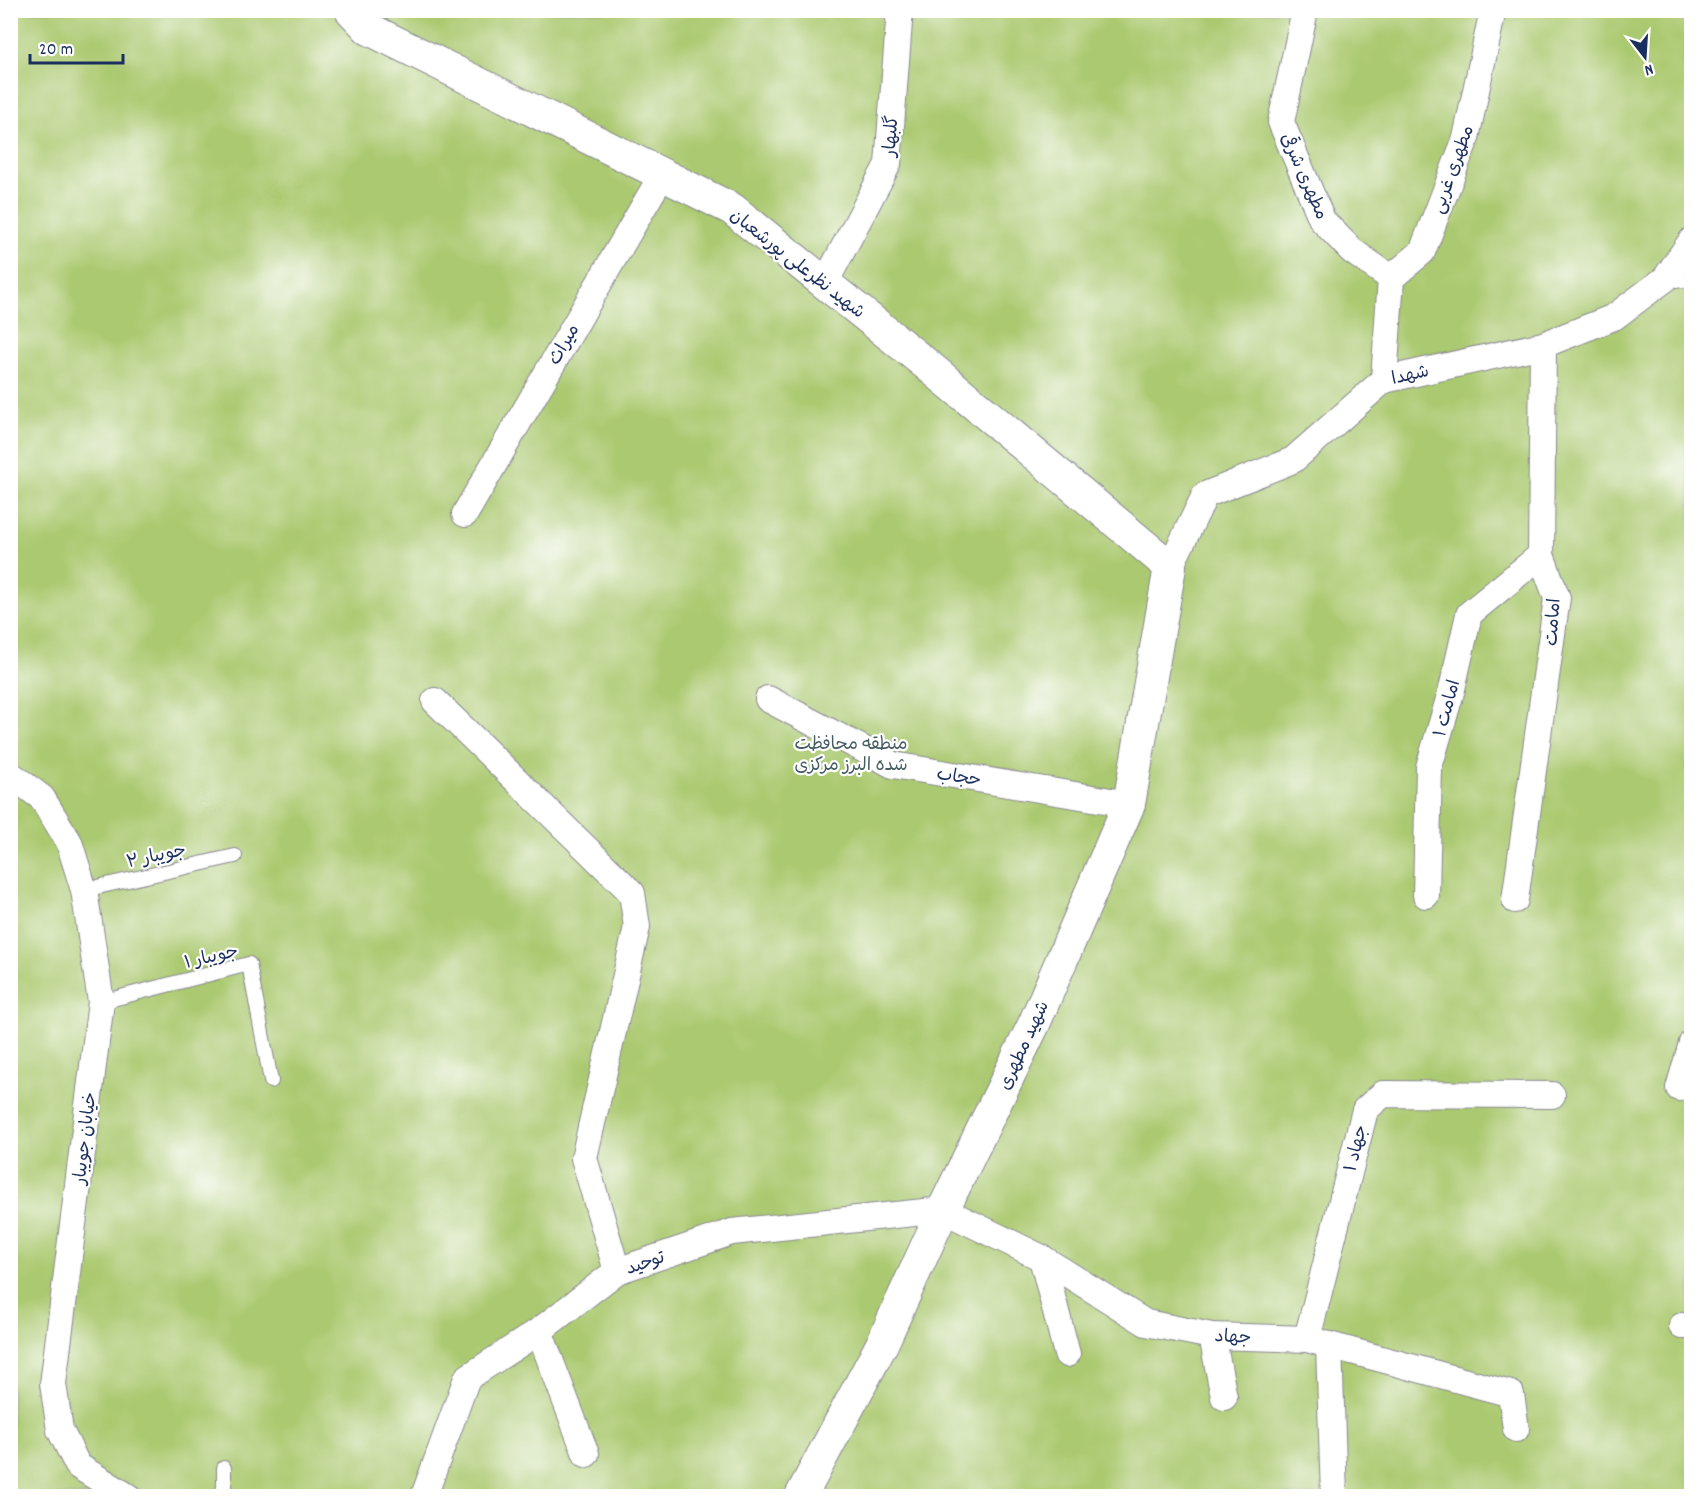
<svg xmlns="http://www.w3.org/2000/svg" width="1702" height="1507" font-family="Dekko,'Playpen Sans Arabic',sans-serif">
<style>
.green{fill:#abc970;stroke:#637c67;stroke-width:1.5}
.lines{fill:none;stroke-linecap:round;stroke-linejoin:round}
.service-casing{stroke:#87868f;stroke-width:16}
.minor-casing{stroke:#87868f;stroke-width:28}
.tertiary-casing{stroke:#87868f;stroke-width:34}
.service{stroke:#fff;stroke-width:14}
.minor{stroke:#fff;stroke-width:26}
.tertiary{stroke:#fff;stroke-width:32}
.labels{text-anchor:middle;stroke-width:4.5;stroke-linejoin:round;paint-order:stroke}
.street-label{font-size:18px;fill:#1b2f5e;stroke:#fff}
.park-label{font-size:18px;fill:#465d63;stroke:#fff}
</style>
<rect width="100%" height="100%" fill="#fff"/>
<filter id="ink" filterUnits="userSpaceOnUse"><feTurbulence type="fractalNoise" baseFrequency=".0167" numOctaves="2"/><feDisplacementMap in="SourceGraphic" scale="12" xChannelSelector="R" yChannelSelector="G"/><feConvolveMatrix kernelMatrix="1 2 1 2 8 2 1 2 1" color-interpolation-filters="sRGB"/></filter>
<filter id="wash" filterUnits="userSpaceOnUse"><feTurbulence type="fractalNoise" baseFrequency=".008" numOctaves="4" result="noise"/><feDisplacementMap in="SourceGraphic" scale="24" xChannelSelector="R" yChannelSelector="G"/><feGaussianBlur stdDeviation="1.35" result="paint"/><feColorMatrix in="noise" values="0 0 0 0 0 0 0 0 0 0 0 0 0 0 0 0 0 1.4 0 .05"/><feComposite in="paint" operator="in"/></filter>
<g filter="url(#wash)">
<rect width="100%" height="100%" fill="#f3ddc0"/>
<rect class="green" x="11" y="11" width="1680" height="1485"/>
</g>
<g filter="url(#ink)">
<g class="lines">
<defs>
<g id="service">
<path d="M 1665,279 L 1692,281"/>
<path d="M 84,890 L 235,856"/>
<path d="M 101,1002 L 249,964 L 271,1081"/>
<path d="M 224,1496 L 224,1468"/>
</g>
<g id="minor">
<path d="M 1305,10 L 1281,122 L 1322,220 L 1352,251 L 1391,278"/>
<path d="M 1391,278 L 1422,252 L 1466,138 L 1493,10"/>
<path d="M 825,283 L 888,164 L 900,10"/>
<path d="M 1384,380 L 1391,278"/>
<path d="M 465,514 L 662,175"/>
<path d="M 1170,567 L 1205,495 L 1293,460 L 1384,380 L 1543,345 L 1614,317 L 1665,279 L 1692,240"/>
<path d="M 768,699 L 893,765 L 1129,804"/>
<path d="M 435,701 L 632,893 L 637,927 L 584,1158 L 617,1271"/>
<path d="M 10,774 L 42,798 L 69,842 L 84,890 L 101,1002 L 53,1384 L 60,1430 L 78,1466 L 127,1496"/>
<path d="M 1426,895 L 1429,767 L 1452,689 L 1469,614 L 1541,555"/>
<path d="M 1515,900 L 1557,598 L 1541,555 L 1543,345"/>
<path d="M 1679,1088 L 1692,1043"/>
<path d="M 1042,1258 L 1067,1354"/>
<path d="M 1682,1326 L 1692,1326"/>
<path d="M 539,1331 L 586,1454"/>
<path d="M 1212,1336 L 1224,1397"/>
<path d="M 1307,1339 L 1365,1110 L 1383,1094 L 1552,1095"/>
<path d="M 1329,1345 L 1334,1496"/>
<path d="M 424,1496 L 467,1378 L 539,1331 L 617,1271 L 732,1232 L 943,1210 L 1042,1258 L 1146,1323 L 1212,1336 L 1307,1339 L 1511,1394 L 1516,1429"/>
</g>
<path id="tertiary" d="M 351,10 L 369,29 L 732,209 L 931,368 L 1170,567 L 1129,804 L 1034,1024 L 943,1210 L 882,1344 L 801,1496"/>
</defs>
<use href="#service" class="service-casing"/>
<use href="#minor" class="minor-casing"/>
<use href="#tertiary" class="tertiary-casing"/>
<use href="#service" class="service"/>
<use href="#minor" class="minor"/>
<use href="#tertiary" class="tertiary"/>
</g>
</g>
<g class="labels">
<g class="street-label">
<text transform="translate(890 136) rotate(-85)" y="6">گلبهار</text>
<text transform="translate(1452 169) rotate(-70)" y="6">مطهری غربی</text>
<text transform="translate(1305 176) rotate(66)" y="6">مطهری شرقی</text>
<text transform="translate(798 263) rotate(38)" y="6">شهید نظرعلی پورشعبان</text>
<text transform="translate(563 344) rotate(-60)" y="6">میراث</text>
<text transform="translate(1410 374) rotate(-13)" y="6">شهدا</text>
<text transform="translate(1552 622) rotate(-86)" y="6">امامت</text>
<text transform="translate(1446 708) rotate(-75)" y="6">امامت ۱</text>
<text transform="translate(959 776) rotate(9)" y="6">حجاب</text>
<text transform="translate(156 855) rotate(-12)" y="6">جویبار ۲</text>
<text transform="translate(211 956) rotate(-13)" y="6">جویبار ۱</text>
<text transform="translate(1023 1045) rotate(-65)" y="6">شهید مطهری</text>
<text transform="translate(84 1138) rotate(-83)" y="6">خیابان جویبار</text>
<text transform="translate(1355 1148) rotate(-76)" y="6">جهاد ۱</text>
<text transform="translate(645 1262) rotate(-19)" y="6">توحید</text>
<text transform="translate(1233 1336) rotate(3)" y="6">جهاد</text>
</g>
<g class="park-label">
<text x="851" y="749">منطقه محافظت<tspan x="851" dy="21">شده البرز مرکزی</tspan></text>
</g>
</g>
<rect width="1702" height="1507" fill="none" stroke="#fff" stroke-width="36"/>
<g transform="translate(1645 57) rotate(163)" stroke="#ffffff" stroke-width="4.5" paint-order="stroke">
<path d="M0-4.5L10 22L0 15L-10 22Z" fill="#1b2f5e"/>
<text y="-9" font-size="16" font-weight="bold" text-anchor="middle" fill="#1b2f5e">N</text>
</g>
<path d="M30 54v9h93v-9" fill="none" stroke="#1b2f5e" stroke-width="3"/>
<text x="39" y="54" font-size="18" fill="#1b2f5e" stroke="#ffffff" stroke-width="4.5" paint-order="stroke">20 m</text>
</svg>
